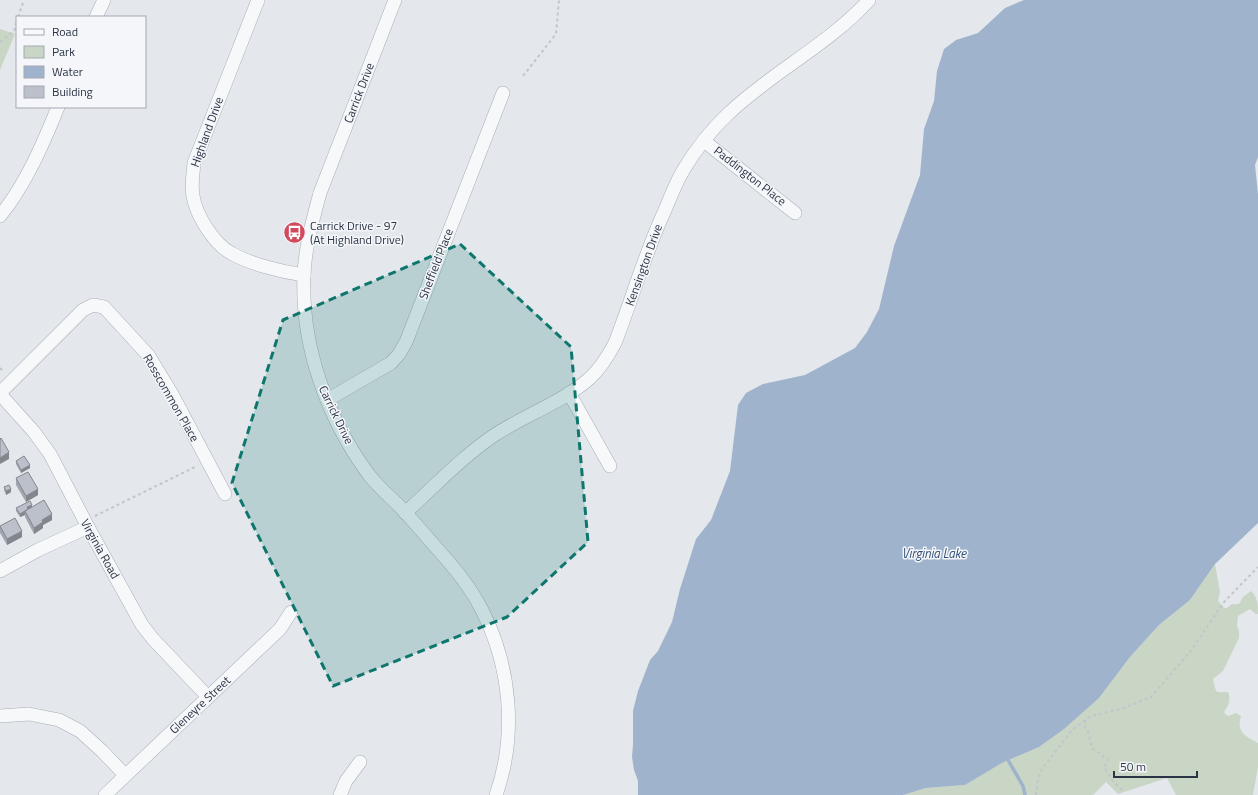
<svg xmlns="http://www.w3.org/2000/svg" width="1258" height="795" font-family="'Titillium Web',sans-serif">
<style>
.green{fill:#c9d6c5}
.water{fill:#9fb4cc}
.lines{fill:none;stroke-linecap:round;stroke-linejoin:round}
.stream{stroke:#9fb4cc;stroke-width:3.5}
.minor-casing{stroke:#a9aeb7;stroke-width:14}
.path{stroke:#c2c5cb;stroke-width:2;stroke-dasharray:3 3;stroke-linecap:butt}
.minor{stroke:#f7f8fa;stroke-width:13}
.wall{fill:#a1a5ae}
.shaded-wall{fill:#83868d}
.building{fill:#bbc0ca;stroke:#83868d}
.marked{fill:#0f766e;fill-opacity:0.2;stroke:#0f766e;stroke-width:3;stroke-dasharray:8 5;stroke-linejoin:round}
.labels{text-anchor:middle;stroke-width:3;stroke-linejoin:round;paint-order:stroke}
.street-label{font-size:12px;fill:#2b3445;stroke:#f4f6f9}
.poi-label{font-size:12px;fill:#2b3445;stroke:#f4f6f9;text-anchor:start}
.water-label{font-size:13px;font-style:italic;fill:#34527a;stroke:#f4f6f9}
</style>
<rect width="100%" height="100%" fill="#e4e7ec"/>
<g class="green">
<path d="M 0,29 L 15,34 L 0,70 Z"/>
<path d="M 1215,564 L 1220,592 L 1218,601 L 1224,608 L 1227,608 L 1232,604 L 1239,604 L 1243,597 L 1251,591 C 1258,598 1258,604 1258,614 L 1256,614 L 1250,609 L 1238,616 L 1237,626 L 1239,631 L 1239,638 L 1223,671 L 1213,679 L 1215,688 L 1217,692 L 1228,692 C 1231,700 1229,705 1224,712 L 1226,715 L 1229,716 L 1236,713 L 1241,716 C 1236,732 1245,736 1258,743 L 1258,767 L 1253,795 L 1176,795 L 1167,778 L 1118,794 L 1106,782 L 1093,795 L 903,795 L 926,788 L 965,785 L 1002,763 L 1039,747 L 1068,725 L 1099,698 L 1130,657 L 1159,625 L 1190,600 Z"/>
</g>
<path class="water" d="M 1024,0 L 1258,0 L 1258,157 L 1255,165 L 1258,194 L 1258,523 L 1215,564 L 1190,600 L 1159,625 L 1130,657 L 1099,698 L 1064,729 L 1039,747 L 1002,763 L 965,785 L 926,788 L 903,795 L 638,795 L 638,781 L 634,770 L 632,757 L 633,744 L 633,711 L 638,691 L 650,660 L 658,651 L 672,622 L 680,589 L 696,539 L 711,520 L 730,471 L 738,405 L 746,393 L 763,384 L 805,375 L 855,348 L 867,332 L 879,309 L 894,246 L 920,175 L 924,129 L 934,101 L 937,71 L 944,49 L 956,40 L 978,33 L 1005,8 Z"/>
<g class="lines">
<path class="stream" d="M 1008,760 L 1023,786 L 1025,795"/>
<defs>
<g id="minor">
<path d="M 258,0 L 194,163 C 193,174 191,185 193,196 C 196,215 214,244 231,253 C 250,264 282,272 304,275"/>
<path d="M 395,0 L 320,193 C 313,219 305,247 304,275 C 301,346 327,418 369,475 C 380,489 394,500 406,513 C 420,529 434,545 448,561 C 461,576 473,592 482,610 C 511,667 517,735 496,795"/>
<path d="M 96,17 L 104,0"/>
<path d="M 704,141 L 795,213"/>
<path d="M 0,216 C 26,184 43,144 58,107"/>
<path d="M 0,393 L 83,310 L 93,305 L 104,307 L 149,356 L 172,394 L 225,494"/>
<path d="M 569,393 L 610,466"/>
<path d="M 0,394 L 34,432 L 50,454 L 88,527 L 142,625 L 153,639 L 208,697"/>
<path d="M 327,400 L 391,363 L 399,354 L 406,342 L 503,93"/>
<path d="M 405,513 C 434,487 461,458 493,436 C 523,416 563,402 590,378 C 601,368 608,356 615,343 C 632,299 645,253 665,210 C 671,196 676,182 684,169 C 696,149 711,130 728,114 C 772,72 828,45 869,0"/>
<path d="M 0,571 L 38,550 L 88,527"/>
<path d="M 0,716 L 29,714 L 59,720 L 80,731 L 102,751 L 125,775"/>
<path d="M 105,795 L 280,629 L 291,612"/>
<path d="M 340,795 L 346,781 L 360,762"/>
</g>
</defs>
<use href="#minor" class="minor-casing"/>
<g class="path">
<path d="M 18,17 L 24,0"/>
<path d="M 0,42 L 14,31 L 17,21"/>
<path d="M 523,76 L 556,34 L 559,0"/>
<path d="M 0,368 L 4,372"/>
<path d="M 95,516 L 197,466"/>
<path d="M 1085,720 L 1084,725 L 1088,732 L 1092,748 L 1108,760 L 1104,767 L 1113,781 L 1124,792"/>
<path d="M 1036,795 L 1038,778 L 1042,769 L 1072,730 L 1091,716 L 1124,708 L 1151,697 L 1190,652 L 1224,602 L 1258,567"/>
</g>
<use href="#minor" class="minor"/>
</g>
<g class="wall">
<path d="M 16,461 L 30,468 L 21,473 L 16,464 Z"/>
<path d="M 16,478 L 38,495 L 26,502 L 16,485 Z"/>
<path d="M 4,487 L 11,492 L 6,495 L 4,490 Z"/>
<path d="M 32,507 L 52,520 L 43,525 L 43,528 L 34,534 L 25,517 L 25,515 L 20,517 L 16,511 L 16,508 Z"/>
<path d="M 0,526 L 22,537 L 7,545 L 0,533 Z"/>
</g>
<g class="shaded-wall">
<path d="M 9,452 L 9,459 L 0,464 L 0,458 Z"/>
<path d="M 30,465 L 30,468 L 21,473 L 21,470 Z"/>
<path d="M 11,489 L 11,492 L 6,495 L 6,491 Z"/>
<path d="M 38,489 L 38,495 L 26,502 L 26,496 Z"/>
<path d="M 32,505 L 32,508 L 27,510 L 27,507 Z"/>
<path d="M 25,512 L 25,515 L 20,517 L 20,514 Z"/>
<path d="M 52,514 L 52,520 L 43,525 L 43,528 L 34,534 L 34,528 L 42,520 Z"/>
<path d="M 22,531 L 22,537 L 7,545 L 7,539 Z"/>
</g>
<g class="building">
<path d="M 1,438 L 9,452 L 0,458 L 0,439 Z"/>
<path d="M 24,456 L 30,465 L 21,470 L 16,461 Z"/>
<path d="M 28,472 L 38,489 L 26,496 L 16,478 Z"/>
<path d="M 9,485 L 11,489 L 6,491 L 4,487 Z"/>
<path d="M 44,500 L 52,514 L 42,520 L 43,522 L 34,528 L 25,511 Z"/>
<path d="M 30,501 L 32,505 L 27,507 L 28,509 L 20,514 L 16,508 Z"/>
<path d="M 15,518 L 22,531 L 7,539 L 0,526 Z"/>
</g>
<path class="marked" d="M 460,244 L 571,347 L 588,542 L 507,617 L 333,686 L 232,483 L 283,320 Z"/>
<defs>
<symbol id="bus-disc" viewBox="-11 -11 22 22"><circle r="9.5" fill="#d1495b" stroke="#f4f6f9"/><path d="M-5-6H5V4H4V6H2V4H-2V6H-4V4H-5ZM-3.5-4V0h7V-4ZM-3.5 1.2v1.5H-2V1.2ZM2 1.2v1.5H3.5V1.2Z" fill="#fff"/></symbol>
</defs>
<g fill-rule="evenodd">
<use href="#bus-disc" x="282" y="220" width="25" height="25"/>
</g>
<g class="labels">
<g class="street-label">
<text transform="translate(359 93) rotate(-69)" y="4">Carrick Drive</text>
<text transform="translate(207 132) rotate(-70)" y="4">Highland Drive</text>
<text transform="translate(750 176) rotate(38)" y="4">Paddington Place</text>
<text transform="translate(436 264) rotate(-69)" y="4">Sheffield Place</text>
<text transform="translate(644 265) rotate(-70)" y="4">Kensington Drive</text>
<text transform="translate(171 398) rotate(60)" y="4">Rosscommon Place</text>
<text transform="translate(336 415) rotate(64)" y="4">Carrick Drive</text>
<text transform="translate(100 549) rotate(61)" y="4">Virginia Road</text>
<text transform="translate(200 705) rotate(-43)" y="4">Gleneyre Street</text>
</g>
<g class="poi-label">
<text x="310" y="230">Carrick Drive - 97<tspan x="310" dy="14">(At Highland Drive)</tspan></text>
</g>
<g class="water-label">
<text x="934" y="558">Virginia Lake</text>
</g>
</g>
<rect x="16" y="16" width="130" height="92" fill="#f4f6f9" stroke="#a4a8b1"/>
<rect x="24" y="29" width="20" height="6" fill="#f7f8fa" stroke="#a4a8b1"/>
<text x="52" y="36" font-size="12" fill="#2b3445">Road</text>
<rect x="24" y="46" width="20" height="12" fill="#c9d6c5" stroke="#a4a8b1"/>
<text x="52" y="56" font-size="12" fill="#2b3445">Park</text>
<rect x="24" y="66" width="20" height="12" fill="#9fb4cc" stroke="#a4a8b1"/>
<text x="52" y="76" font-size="12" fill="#2b3445">Water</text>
<rect x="24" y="86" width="20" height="12" fill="#bbc0ca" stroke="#a4a8b1"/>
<text x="52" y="96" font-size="12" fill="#2b3445">Building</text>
<path d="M1114 771v6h83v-6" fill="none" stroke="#2b3445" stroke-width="2"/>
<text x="1120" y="771" font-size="12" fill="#2b3445" stroke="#f4f6f9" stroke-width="3" paint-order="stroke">50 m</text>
</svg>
